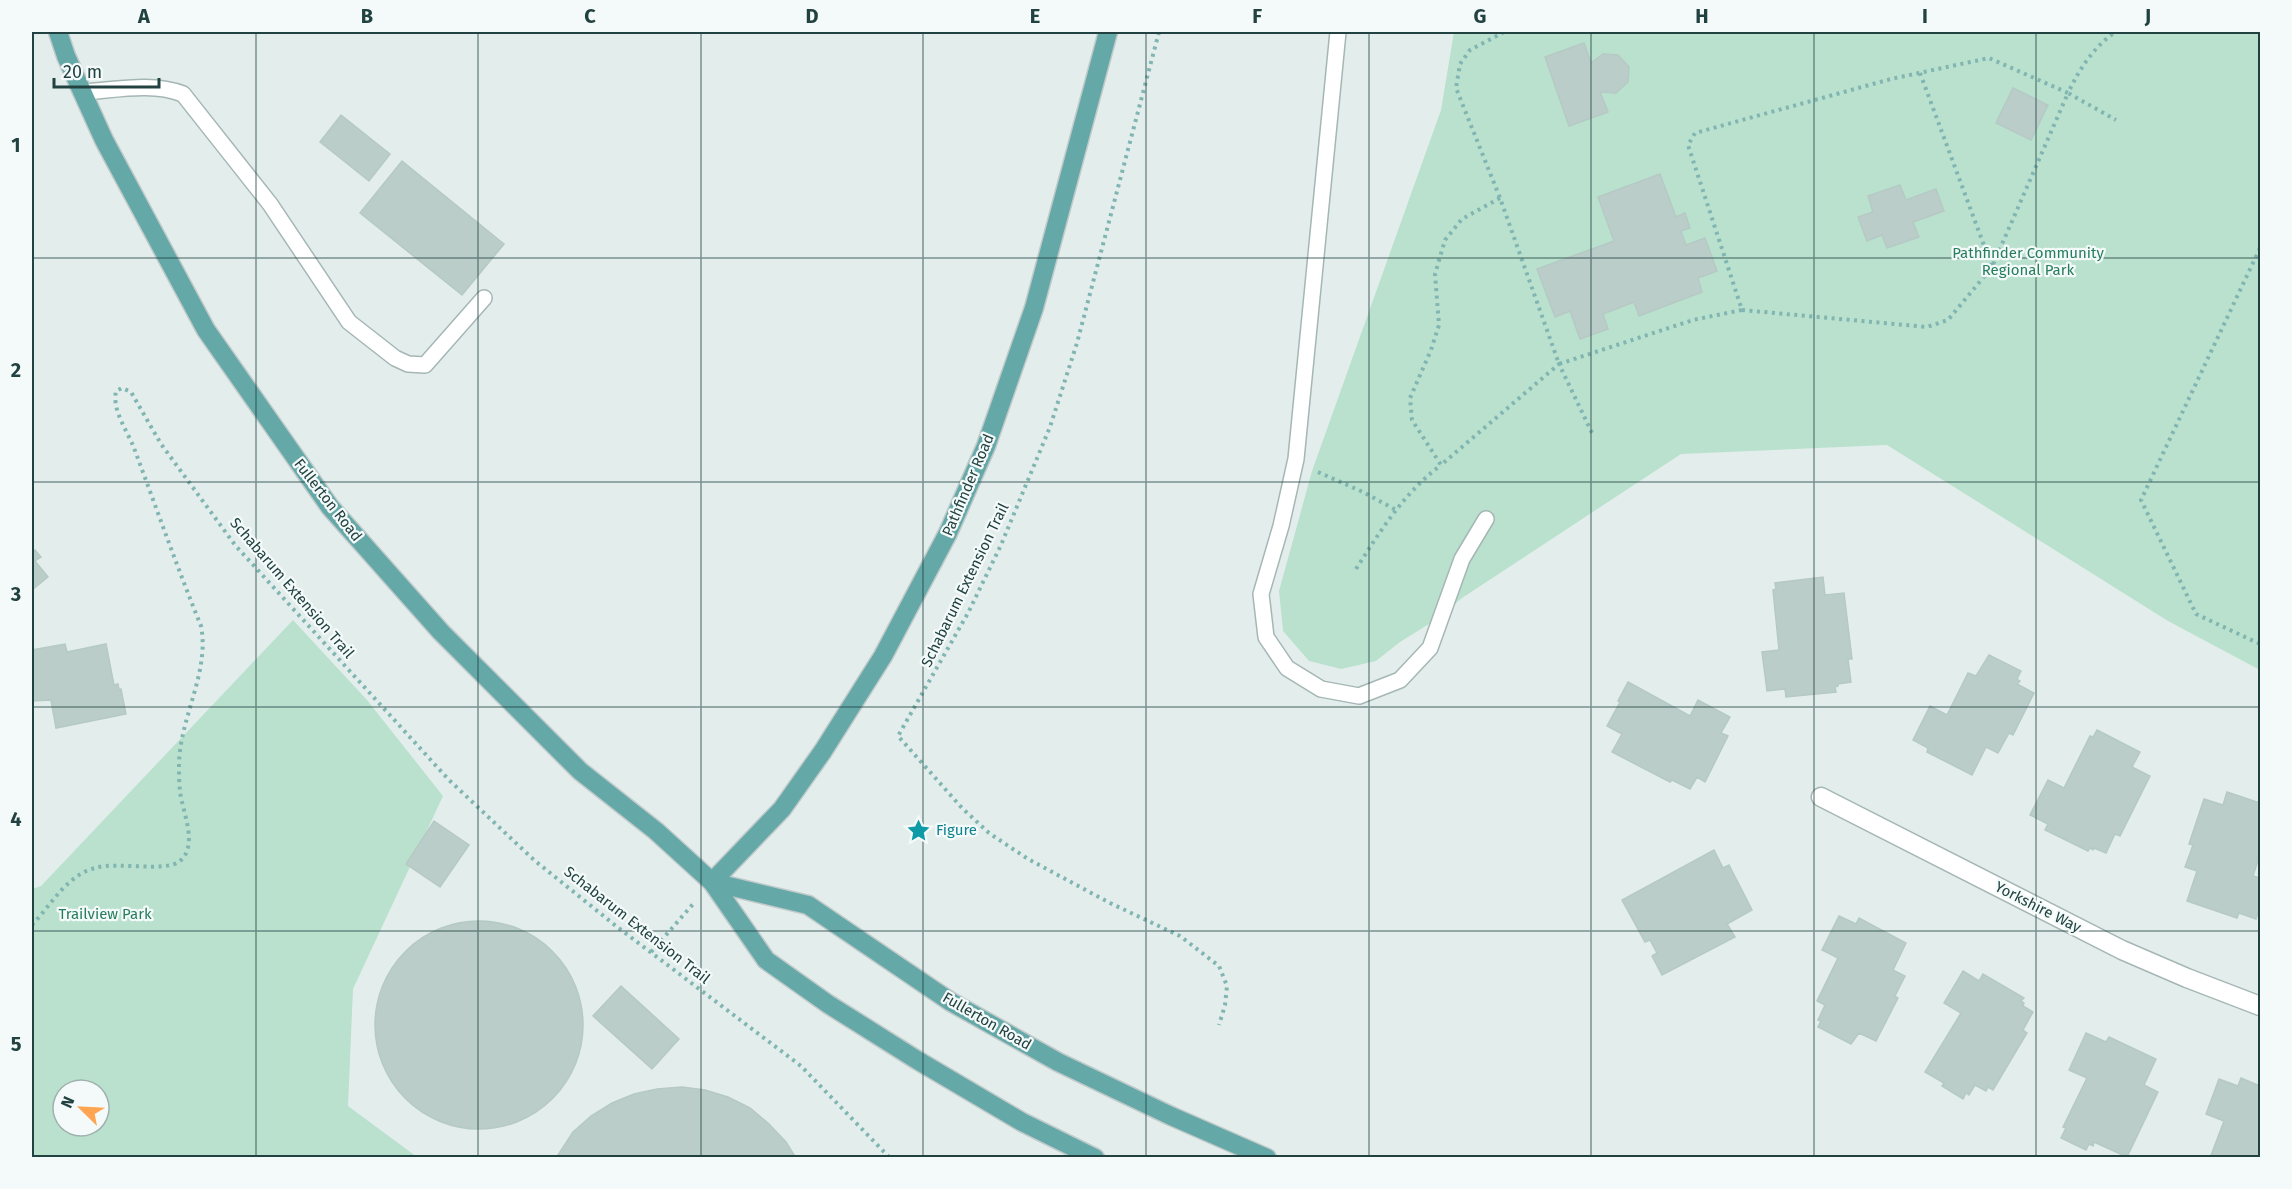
<svg xmlns="http://www.w3.org/2000/svg" width="2292" height="1189" font-family="'Fira Sans',sans-serif">
<style>
.green{fill:#bae1ce;fill-rule:evenodd}
.building{fill:#bbcdc9;stroke:#b5c9c5;stroke-width:1.5}
.lines{fill:none;stroke-linecap:round;stroke-linejoin:round}
.service-casing{stroke:#a5b7b5;stroke-width:18}
.minor-casing{stroke:#a5b7b5;stroke-width:21}
.primary-casing{stroke:#c1caca;stroke-width:21}
.path{stroke:#81b5b1;stroke-width:4;stroke-dasharray:3 4.5;stroke-linecap:butt}
.service{stroke:#fff;stroke-width:15}
.minor{stroke:#fff;stroke-width:18}
.primary{stroke:#64a8a7;stroke-width:18}
.grid{fill:none;stroke:#214241;stroke-width:1.5;stroke-opacity:0.55}
.labels{text-anchor:middle;stroke-width:4.5;stroke-linejoin:round;paint-order:stroke}
.park-label{font-size:15px;fill:#277d5d;stroke:#f4faf9}
.street-label{font-size:15px;fill:#214241;stroke:#f4faf9}
.culture-label{font-size:15px;fill:#0d838f;stroke:#f4faf9;text-anchor:start}
.neatline{fill:none;stroke:#214241;stroke-width:2}
.grid-label{font-size:20px;text-anchor:middle;font-weight:bold;fill:#214241}
</style>
<rect width="100%" height="100%" fill="#e3eeec"/>
<g class="green">
<path d="M 1454,32 L 2260,32 L 2260,670 L 2168,621 L 1887,445 L 1681,454 L 1462,598 L 1437,619 L 1400,642 L 1376,661 L 1341,669 L 1309,661 L 1283,631 L 1279,591 L 1312,471 L 1441,110 Z"/>
<path d="M 293,620 L 367,700 L 443,796 L 353,989 L 348,1106 L 417,1157 L 32,1158 L 32,889 L 41,886 ZM 63,1090 L 99,1090 L 99,1126 L 63,1126 Z"/>
</g>
<g class="building">
<path d="M 1584,43 L 1591,63 L 1603,54 L 1618,55 L 1629,67 L 1628,82 L 1616,93 L 1600,92 L 1608,112 L 1569,126 L 1545,57 Z"/>
<path d="M 2013,88 L 2048,105 L 2031,140 L 1996,123 Z"/>
<path d="M 341,115 L 390,154 L 369,181 L 320,142 Z"/>
<path d="M 402,161 L 504,244 L 462,295 L 360,213 Z"/>
<path d="M 1660,174 L 1676,217 L 1685,213 L 1690,228 L 1681,231 L 1686,245 L 1705,238 L 1717,271 L 1698,278 L 1702,292 L 1639,316 L 1634,302 L 1603,314 L 1608,329 L 1580,339 L 1570,311 L 1555,317 L 1537,269 L 1614,241 L 1598,197 Z"/>
<path d="M 1900,185 L 1906,200 L 1936,189 L 1944,211 L 1913,222 L 1919,237 L 1887,248 L 1882,235 L 1867,241 L 1858,217 L 1873,212 L 1868,196 Z"/>
<path d="M 35,550 L 41,557 L 35,561 L 48,577 L 32,590 L 32,553 Z"/>
<path d="M 1823,577 L 1825,595 L 1844,593 L 1852,659 L 1848,659 L 1851,682 L 1838,684 L 1838,686 L 1835,687 L 1836,692 L 1786,697 L 1785,689 L 1767,691 L 1762,652 L 1779,650 L 1773,590 L 1776,589 L 1775,583 Z"/>
<path d="M 65,644 L 67,652 L 106,644 L 114,685 L 118,684 L 119,690 L 121,689 L 126,714 L 56,728 L 51,700 L 32,701 L 32,650 Z"/>
<path d="M 1989,655 L 2021,671 L 2017,679 L 2020,681 L 2017,684 L 2034,693 L 2013,735 L 2009,733 L 1998,753 L 1986,747 L 1972,775 L 1927,752 L 1928,748 L 1913,740 L 1930,706 L 1947,715 L 1968,673 L 1976,676 Z"/>
<path d="M 1628,682 L 1690,716 L 1698,700 L 1730,717 L 1721,733 L 1728,736 L 1705,782 L 1697,777 L 1690,789 L 1672,780 L 1670,782 L 1612,752 L 1622,734 L 1607,726 L 1620,702 L 1618,701 Z"/>
<path d="M 2097,730 L 2140,752 L 2132,767 L 2150,776 L 2120,836 L 2115,834 L 2106,853 L 2094,848 L 2093,850 L 2090,848 L 2088,851 L 2045,830 L 2048,824 L 2030,815 L 2048,780 L 2064,788 L 2090,736 L 2093,737 Z"/>
<path d="M 2227,792 L 2260,803 L 2260,854 L 2253,876 L 2260,878 L 2260,907 L 2256,919 L 2239,913 L 2237,918 L 2187,901 L 2197,871 L 2185,867 L 2193,845 L 2189,844 L 2204,799 L 2223,805 Z"/>
<path d="M 434,821 L 469,845 L 440,887 L 406,864 Z"/>
<path d="M 1714,850 L 1723,868 L 1729,865 L 1752,910 L 1727,924 L 1735,937 L 1662,975 L 1652,956 L 1657,953 L 1650,940 L 1645,942 L 1622,900 Z"/>
<path d="M 1839,916 L 1856,924 L 1859,918 L 1906,943 L 1893,970 L 1905,976 L 1895,996 L 1898,998 L 1876,1041 L 1859,1033 L 1851,1044 L 1818,1027 L 1821,1021 L 1818,1020 L 1825,1005 L 1817,1001 L 1838,958 L 1822,950 Z"/>
<circle cx="479" cy="1025" r="104"/>
<path d="M 1963,971 L 1979,981 L 1983,974 L 2024,998 L 2021,1001 L 2024,1003 L 2023,1006 L 2033,1012 L 2023,1030 L 2027,1033 L 1993,1090 L 1988,1087 L 1986,1091 L 1975,1085 L 1969,1095 L 1966,1093 L 1963,1099 L 1942,1086 L 1944,1083 L 1925,1072 L 1961,1013 L 1944,1003 Z"/>
<path d="M 621,986 L 679,1039 L 652,1069 L 593,1016 Z"/>
<path d="M 2086,1033 L 2106,1042 L 2109,1037 L 2156,1059 L 2144,1085 L 2158,1092 L 2127,1157 L 2094,1142 L 2093,1146 L 2089,1144 L 2086,1150 L 2061,1138 L 2066,1128 L 2063,1127 L 2087,1078 L 2069,1070 Z"/>
<path d="M 2241,1078 L 2260,1086 L 2260,1158 L 2210,1158 L 2224,1121 L 2206,1114 L 2219,1079 L 2238,1086 Z"/>
<path d="M 682,1087 L 705,1090 L 728,1097 L 750,1108 L 769,1124 L 786,1142 L 796,1158 L 556,1158 L 573,1132 L 591,1116 L 612,1103 L 634,1094 L 657,1089 Z"/>
</g>
<g class="lines">
<defs>
<g id="service">
<path d="M 1338,32 L 1296,459 L 1281,526 L 1261,594 L 1266,637 L 1287,668 L 1321,689 L 1359,696 L 1400,680 L 1430,648 L 1462,559 L 1486,519"/>
<path d="M 83,92 C 116,90 152,82 183,94 L 270,204 L 349,322 L 395,358 L 408,364 L 425,365 L 484,298"/>
</g>
<path id="minor" d="M 1821,797 L 2122,950 L 2187,978 L 2260,1006"/>
<g id="primary">
<path d="M 58,32 L 66,56 L 104,140 L 206,330 L 330,507 L 441,632 L 580,771 L 656,831 L 712,882 L 766,960 L 828,1004 L 917,1060 L 1022,1122 L 1095,1158"/>
<path d="M 712,882 L 782,809 L 823,751 L 883,656 L 948,533 L 986,446 L 1034,308 L 1108,32"/>
<path d="M 712,882 L 808,905 L 951,1002 L 1058,1062 L 1171,1116 L 1267,1158"/>
</g>
</defs>
<use href="#service" class="service-casing"/>
<use href="#minor" class="minor-casing"/>
<use href="#primary" class="primary-casing"/>
<g class="path">
<path d="M 1159,32 L 1077,343 L 1050,427 L 1001,545 L 968,613 L 898,736 L 962,808 L 989,833 L 1028,859 L 1110,903 L 1180,936 L 1219,966 L 1227,986 L 1225,1005 L 1219,1025"/>
<path d="M 1504,32 L 1470,50 L 1460,64 L 1456,88 L 1500,198 L 1559,364 L 1693,320 L 1742,310 L 1688,145 L 1695,133 L 1891,79 L 1989,58 L 2068,93 C 2080,68 2093,48 2115,32"/>
<path d="M 1920,73 L 1992,267 L 2068,93 L 2116,120"/>
<path d="M 1500,198 L 1462,219 L 1445,240 L 1435,274 L 1439,325 L 1431,350 L 1410,398 L 1412,420 L 1441,465 L 1559,364 L 1593,435"/>
<path d="M 2260,248 L 2141,500 L 2196,614 L 2260,644"/>
<path d="M 1742,310 L 1927,327 L 1948,320 L 1992,267"/>
<path d="M 1318,472 L 1363,492 L 1396,510"/>
<path d="M 1356,569 C 1381,530 1403,494 1441,465"/>
<path d="M 32,925 C 51,905 67,875 95,868 C 117,861 165,873 180,861 C 199,845 182,811 180,791 C 179,783 179,773 179,764 C 180,717 210,672 201,626 C 177,567 156,507 134,448 C 127,430 112,411 116,391 L 122,388 L 131,392 L 161,444 L 235,545 L 449,780 L 534,860 L 616,926 L 801,1066 L 890,1158"/>
<path d="M 651,952 L 694,903"/>
</g>
<use href="#service" class="service"/>
<use href="#minor" class="minor"/>
<use href="#primary" class="primary"/>
</g>
<path class="grid" d="M 256,32 L 256,1158M 478,32 L 478,1158M 701,32 L 701,1158M 923,32 L 923,1158M 1146,32 L 1146,1158M 1369,32 L 1369,1158M 1591,32 L 1591,1158M 1814,32 L 1814,1158M 2036,32 L 2036,1158M 32,258 L 2260,258M 32,482 L 2260,482M 32,707 L 2260,707M 32,931 L 2260,931"/>
<defs>
<symbol id="sight-bare" viewBox="-9 -9 18 18"><path d="M0-6L1.8-2.2L6-1.7L2.9 1.2L3.7 5.4L0 3.3L-3.7 5.4L-2.9 1.2L-6-1.7L-1.8-2.2Z" fill="#0f9aa8" stroke="#f4faf9" stroke-width="2.5" paint-order="stroke"/></symbol>
</defs>
<g fill-rule="evenodd">
<use href="#sight-bare" x="902" y="814" width="33" height="33"/>
</g>
<g class="labels">
<g class="park-label">
<text x="2028" y="258">Pathfinder Community<tspan x="2028" dy="17">Regional Park</tspan></text>
<text x="105" y="919">Trailview Park</text>
</g>
<g class="street-label">
<text transform="translate(968 485) rotate(-67)" y="5">Pathfinder Road</text>
<text transform="translate(328 500) rotate(52)" y="5">Fullerton Road</text>
<text transform="translate(965 585) rotate(-64)" y="5">Schabarum Extension Trail</text>
<text transform="translate(292 588) rotate(49)" y="5">Schabarum Extension Trail</text>
<text transform="translate(2038 907) rotate(27)" y="5">Yorkshire Way</text>
<text transform="translate(637 925) rotate(38)" y="5">Schabarum Extension Trail</text>
<text transform="translate(987 1021) rotate(30)" y="5">Fullerton Road</text>
</g>
<g class="culture-label">
<text x="936" y="835">Figure</text>
</g>
</g>
<rect width="2292" height="1189" fill="none" stroke="#f4faf9" stroke-width="66"/>
<g transform="translate(81 1108) rotate(294)"><circle r="28" fill="#f4faf9" stroke="#a0b0af" stroke-width="1.5"/>
<path d="M0-4.5L10 22L0 15L-10 22Z" fill="#ffa551"/>
<text y="-9" font-size="16" font-weight="bold" text-anchor="middle" fill="#214241">N</text>
</g>
<path d="M54 78v9h105v-9" fill="none" stroke="#214241" stroke-width="3"/>
<text x="63" y="78" font-size="18" fill="#214241" stroke="#f4faf9" stroke-width="4.5" paint-order="stroke">20 m</text>
<rect x="33" y="33" width="2226" height="1123" class="neatline"/>
<g class="grid-label">
<text x="144" y="23">A</text>
<text x="367" y="23">B</text>
<text x="590" y="23">C</text>
<text x="812" y="23">D</text>
<text x="1035" y="23">E</text>
<text x="1257" y="23">F</text>
<text x="1480" y="23">G</text>
<text x="1702" y="23">H</text>
<text x="1925" y="23">I</text>
<text x="2148" y="23">J</text>
<text x="16" y="152">1</text>
<text x="16" y="377">2</text>
<text x="16" y="601">3</text>
<text x="16" y="826">4</text>
<text x="16" y="1051">5</text>
</g>
</svg>
